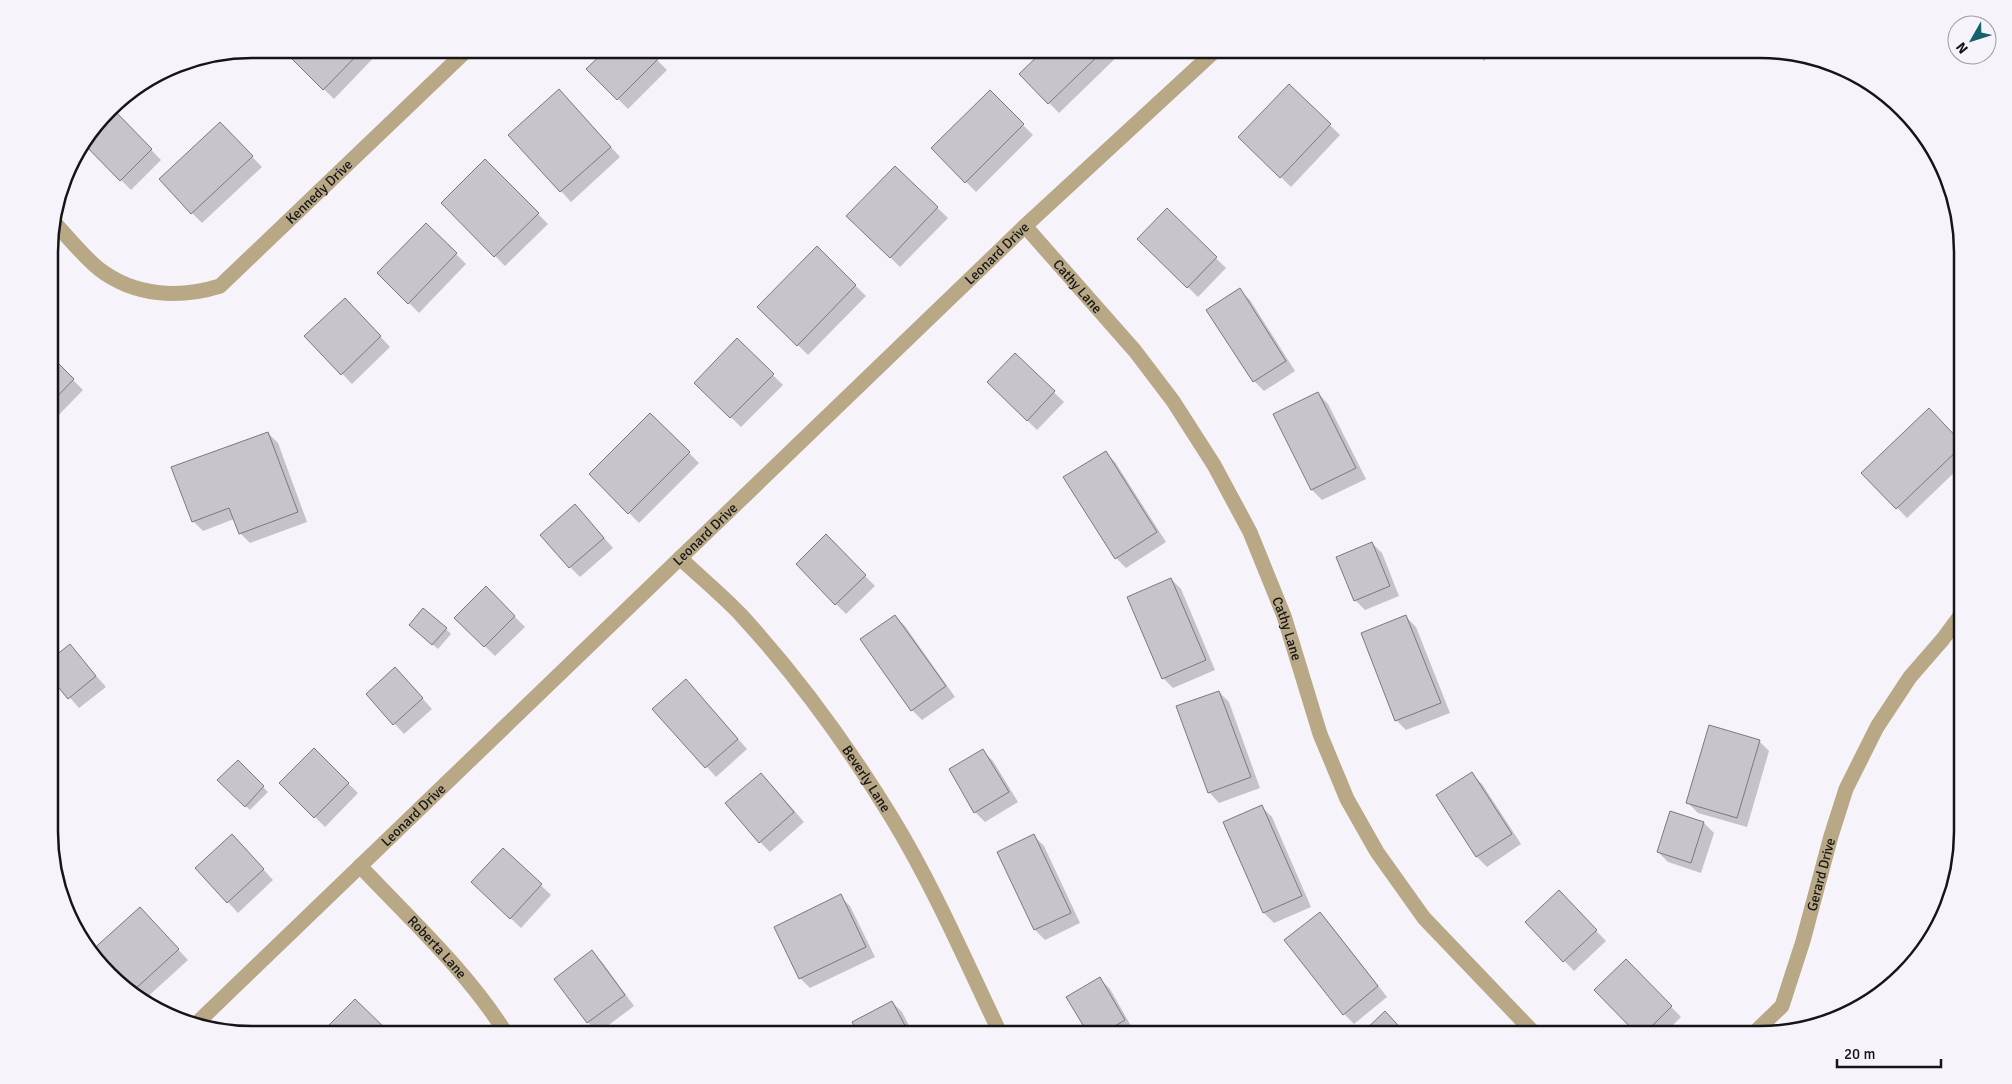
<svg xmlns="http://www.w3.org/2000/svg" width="2012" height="1084" font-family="Signika,sans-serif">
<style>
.shadow{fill:#0003}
.building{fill:#c8c4cc;stroke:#7c787f}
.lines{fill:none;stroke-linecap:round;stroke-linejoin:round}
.minor{stroke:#b8a886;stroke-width:15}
.labels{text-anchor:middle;stroke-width:4;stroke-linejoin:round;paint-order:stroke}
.street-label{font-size:14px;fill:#151417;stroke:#f7f3fb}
.rim{fill:none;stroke:#151417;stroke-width:2.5}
</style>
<rect width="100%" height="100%" fill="#f7f3fb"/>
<g class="shadow">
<path d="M 283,49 L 382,49 L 334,99 Z"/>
<path d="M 608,49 L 646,49 L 667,70 L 628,109 L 588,69 Z"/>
<path d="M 1047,49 L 1122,49 L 1124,50 L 1059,113 L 1021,74 Z"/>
<path d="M 1472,49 L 1496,49 L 1484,61 Z"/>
<path d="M 1289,85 L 1340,135 L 1291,187 L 1250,147 Z"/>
<path d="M 990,92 L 1033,135 L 976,192 L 933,148 Z"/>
<path d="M 569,101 L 620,157 L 571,202 L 510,135 Z"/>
<path d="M 111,108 L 161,160 L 131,190 L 84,143 Z"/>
<path d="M 230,134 L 262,167 L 202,223 L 192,213 Z"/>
<path d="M 485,161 L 548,224 L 505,266 L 443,203 Z"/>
<path d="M 895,167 L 948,218 L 900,267 L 848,216 Z"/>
<path d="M 1167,210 L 1226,268 L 1198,297 L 1139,239 Z"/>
<path d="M 817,248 L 866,296 L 808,355 L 759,307 Z"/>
<path d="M 456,254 L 466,264 L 419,313 L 379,273 Z"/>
<path d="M 1240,290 L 1250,300 L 1295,371 L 1264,391 L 1254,381 Z"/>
<path d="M 355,309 L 390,347 L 352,384 L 306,336 Z"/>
<path d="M 737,340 L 783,385 L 741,427 L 695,383 Z"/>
<path d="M 1015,355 L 1064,402 L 1037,430 L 988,382 Z"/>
<path d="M 49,356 L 83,390 L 50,424 Z"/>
<path d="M 1318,393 L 1328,404 L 1366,479 L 1322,500 L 1312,490 L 1275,415 Z"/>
<path d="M 1929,410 L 1962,444 L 1962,465 L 1907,518 L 1863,473 Z"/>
<path d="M 650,414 L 699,463 L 639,523 L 591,474 Z"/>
<path d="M 268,433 L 278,443 L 307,522 L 250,543 L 240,533 L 234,519 L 203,531 L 193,521 Z"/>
<path d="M 1105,452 L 1115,462 L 1166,542 L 1126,568 L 1116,558 Z"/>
<path d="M 585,516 L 613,548 L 580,577 L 570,567 Z"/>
<path d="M 826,536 L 875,586 L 846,614 L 836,604 Z"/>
<path d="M 1372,543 L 1382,553 L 1399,596 L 1365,610 L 1355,600 Z"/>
<path d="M 1171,579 L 1181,589 L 1215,670 L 1173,688 L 1163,678 Z"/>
<path d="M 486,588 L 525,627 L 495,656 L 456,618 Z"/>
<path d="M 895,616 L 905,626 L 955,697 L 922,720 L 912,710 Z"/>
<path d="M 1406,617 L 1416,627 L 1450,713 L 1406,730 L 1396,720 Z"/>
<path d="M 415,629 L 446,629 L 451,634 L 438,649 Z"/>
<path d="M 69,645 L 106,687 L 79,708 L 50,675 Z"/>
<path d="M 405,679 L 432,709 L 404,734 L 367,694 Z"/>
<path d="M 696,691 L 747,749 L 716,777 L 654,709 Z"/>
<path d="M 1219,692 L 1229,702 L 1260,788 L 1219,803 L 1209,792 Z"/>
<path d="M 1759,741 L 1769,751 L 1747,827 L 1698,813 L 1688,803 Z"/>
<path d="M 314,750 L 358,793 L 325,827 L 281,783 Z"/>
<path d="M 983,751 L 993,761 L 1018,802 L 985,822 L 975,812 Z"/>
<path d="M 238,761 L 268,792 L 250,810 L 219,780 Z"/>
<path d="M 1472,774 L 1482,784 L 1521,844 L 1487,867 L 1477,857 L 1438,795 Z"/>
<path d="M 771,784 L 804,822 L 770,852 L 760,842 Z"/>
<path d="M 1261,806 L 1272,817 L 1311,907 L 1274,923 L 1264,913 L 1224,823 Z"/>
<path d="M 1704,823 L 1714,833 L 1701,873 L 1668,862 L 1658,852 Z"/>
<path d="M 1034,836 L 1044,846 L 1080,923 L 1045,940 L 1035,930 L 999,852 Z"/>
<path d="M 242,846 L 273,880 L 238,913 L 197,868 Z"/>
<path d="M 504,850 L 551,895 L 521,928 L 483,892 Z"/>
<path d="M 1559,892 L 1606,941 L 1574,971 L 1527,922 Z"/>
<path d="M 840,896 L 850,906 L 875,957 L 810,988 L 800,978 Z"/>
<path d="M 140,908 L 188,960 L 144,1000 L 90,954 Z"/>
<path d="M 1320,914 L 1330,924 L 1387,997 L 1354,1024 L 1344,1014 Z"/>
<path d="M 592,952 L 602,962 L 634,1006 L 598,1033 L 588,1022 Z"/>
<path d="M 1626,960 L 1681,1017 L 1663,1035 L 1640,1035 Z"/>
<path d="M 1100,979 L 1110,989 L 1134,1031 L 1127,1035 L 1090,1035 L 1068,997 Z"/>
<path d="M 355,1000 L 390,1035 L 321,1035 Z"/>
<path d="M 892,1002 L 902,1012 L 914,1035 L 860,1035 L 853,1022 Z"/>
</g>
<g class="building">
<path d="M 282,49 L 363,49 L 323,90 Z"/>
<path d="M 607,49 L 647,49 L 658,59 L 617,100 L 586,69 Z"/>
<path d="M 1045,49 L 1105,49 L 1048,104 L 1019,74 Z"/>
<path d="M 1289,84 L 1331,124 L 1280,178 L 1238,137 Z"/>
<path d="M 559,89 L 611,147 L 560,192 L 508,135 Z"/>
<path d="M 990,90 L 1024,124 L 965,183 L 931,148 Z"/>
<path d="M 111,107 L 152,149 L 120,181 L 84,144 Z"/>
<path d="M 220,122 L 253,156 L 191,214 L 159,179 Z"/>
<path d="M 485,159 L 539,213 L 494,257 L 441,203 Z"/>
<path d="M 895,166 L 938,207 L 890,258 L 846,216 Z"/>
<path d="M 1167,208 L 1217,257 L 1187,288 L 1137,239 Z"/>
<path d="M 426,223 L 457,253 L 408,304 L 377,273 Z"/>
<path d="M 817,246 L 856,285 L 797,346 L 757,307 Z"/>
<path d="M 1240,288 L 1286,361 L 1253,382 L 1206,310 Z"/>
<path d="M 345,298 L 381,336 L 341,375 L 304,336 Z"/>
<path d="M 737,338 L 774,374 L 730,418 L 694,383 Z"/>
<path d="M 1015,353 L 1055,391 L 1027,421 L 987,382 Z"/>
<path d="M 49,354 L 74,379 L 50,404 Z"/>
<path d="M 1318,392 L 1356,468 L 1311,490 L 1273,414 Z"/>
<path d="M 1929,408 L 1962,443 L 1962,446 L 1896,509 L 1861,473 Z"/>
<path d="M 650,413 L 690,452 L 628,514 L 589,474 Z"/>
<path d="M 268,432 L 298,512 L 239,534 L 229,508 L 192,522 L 171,467 Z"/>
<path d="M 1106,451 L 1157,532 L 1115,559 L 1063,477 Z"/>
<path d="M 575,504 L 604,538 L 569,568 L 540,535 Z"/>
<path d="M 826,534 L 866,575 L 835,605 L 796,564 Z"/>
<path d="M 1372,542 L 1390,586 L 1354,601 L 1336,557 Z"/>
<path d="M 1171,578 L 1206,660 L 1162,679 L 1127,597 Z"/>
<path d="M 486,586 L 515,616 L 484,647 L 454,618 Z"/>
<path d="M 423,608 L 447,628 L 432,645 L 409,625 Z"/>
<path d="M 895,615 L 946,686 L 911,711 L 860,639 Z"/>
<path d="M 1406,615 L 1441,703 L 1395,721 L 1361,633 Z"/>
<path d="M 70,644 L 96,676 L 68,699 L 50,677 L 50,660 Z"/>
<path d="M 395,667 L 423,698 L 393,725 L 366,694 Z"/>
<path d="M 686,679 L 738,739 L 705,768 L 652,709 Z"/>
<path d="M 1219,691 L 1251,777 L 1208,793 L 1176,706 Z"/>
<path d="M 1709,725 L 1760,740 L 1737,818 L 1686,803 Z"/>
<path d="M 314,748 L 349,783 L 314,818 L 279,783 Z"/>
<path d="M 983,749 L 1009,792 L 974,813 L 949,769 Z"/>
<path d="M 238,760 L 264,786 L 245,807 L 217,780 Z"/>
<path d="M 1472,772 L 1512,834 L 1476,857 L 1436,795 Z"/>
<path d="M 761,773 L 794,812 L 759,843 L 725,803 Z"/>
<path d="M 1262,805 L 1302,896 L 1263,913 L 1223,822 Z"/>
<path d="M 1670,811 L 1704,822 L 1691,863 L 1657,852 Z"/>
<path d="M 232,834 L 264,869 L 227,903 L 195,868 Z"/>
<path d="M 1034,834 L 1071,913 L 1034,930 L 997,852 Z"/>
<path d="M 503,848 L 542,884 L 510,919 L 471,882 Z"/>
<path d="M 1559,890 L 1597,930 L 1563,962 L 1525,922 Z"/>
<path d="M 841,894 L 866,947 L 799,979 L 774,927 Z"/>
<path d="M 140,907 L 179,949 L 133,991 L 89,953 Z"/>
<path d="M 1320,912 L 1378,986 L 1343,1015 L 1284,940 Z"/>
<path d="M 592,950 L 625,995 L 587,1023 L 554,979 Z"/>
<path d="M 1626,959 L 1672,1006 L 1643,1035 L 1638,1035 L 1594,990 Z"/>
<path d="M 1100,977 L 1125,1020 L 1100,1035 L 1089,1035 L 1066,997 Z"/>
<path d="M 355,999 L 392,1035 L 319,1035 Z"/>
<path d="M 892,1001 L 910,1035 L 859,1035 L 852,1022 Z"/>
<path d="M 1385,1011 L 1407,1035 L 1360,1035 Z"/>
</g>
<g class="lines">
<g class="minor">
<path id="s1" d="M 54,222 C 68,237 83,256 99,269 C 134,296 179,299 220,286 L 468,49"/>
<path id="s2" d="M 1025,226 L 1135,351 L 1173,401 L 1214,465 L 1250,532 L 1284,616 L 1320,734 L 1347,799 L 1377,852 L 1424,918 L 1536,1035"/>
<path id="s3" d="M 680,558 C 700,577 722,595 741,615 C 798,677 848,746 892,818 C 934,887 966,962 1001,1035"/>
<path id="s4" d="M 360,866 C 411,920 468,972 507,1035"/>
<path id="s5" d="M 197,1023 L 1025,226 L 1217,49"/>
<path id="s6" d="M 1752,1035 L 1782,1006 L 1803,941 L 1831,836 L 1846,789 L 1877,727 L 1910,677 L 1943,639 L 1963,612"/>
</g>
</g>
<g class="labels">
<g class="street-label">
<text dy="5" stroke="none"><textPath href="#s1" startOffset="329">Kennedy Drive</textPath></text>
<text dy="5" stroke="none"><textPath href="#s5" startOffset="1110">Leonard Drive</textPath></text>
<text dy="5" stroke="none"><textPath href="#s2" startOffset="80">Cathy Lane</textPath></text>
<text dy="5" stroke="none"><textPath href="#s5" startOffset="705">Leonard Drive</textPath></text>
<text dy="5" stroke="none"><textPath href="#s2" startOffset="485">Cathy Lane</textPath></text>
<text dy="5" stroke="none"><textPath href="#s3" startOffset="290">Beverly Lane</textPath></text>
<text dy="5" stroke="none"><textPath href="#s5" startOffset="300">Leonard Drive</textPath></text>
<text dy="5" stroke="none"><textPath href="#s6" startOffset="179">Gerard Drive</textPath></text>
<text dy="5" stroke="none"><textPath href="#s4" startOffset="112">Roberta Lane</textPath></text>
</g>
</g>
<path d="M0 0H2012V1084H0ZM252 58H1760A194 194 0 0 1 1954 252V832A194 194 0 0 1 1760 1026H252A194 194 0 0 1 58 832V252A194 194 0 0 1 252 58Z" fill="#f7f3fb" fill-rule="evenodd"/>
<path class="rim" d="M252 58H1760A194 194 0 0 1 1954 252V832A194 194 0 0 1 1760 1026H252A194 194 0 0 1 58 832V252A194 194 0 0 1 252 58Z"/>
<g transform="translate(1972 40) rotate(231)"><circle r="24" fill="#f7f3fb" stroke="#9d9aa0"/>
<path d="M0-4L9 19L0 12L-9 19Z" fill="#15626c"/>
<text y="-8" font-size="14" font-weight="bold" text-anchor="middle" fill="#151417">N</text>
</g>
<path d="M1837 1059v8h104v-8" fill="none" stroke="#151417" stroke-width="2.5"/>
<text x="1844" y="1059" font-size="15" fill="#151417" stroke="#f7f3fb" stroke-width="4" paint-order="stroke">20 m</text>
</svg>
